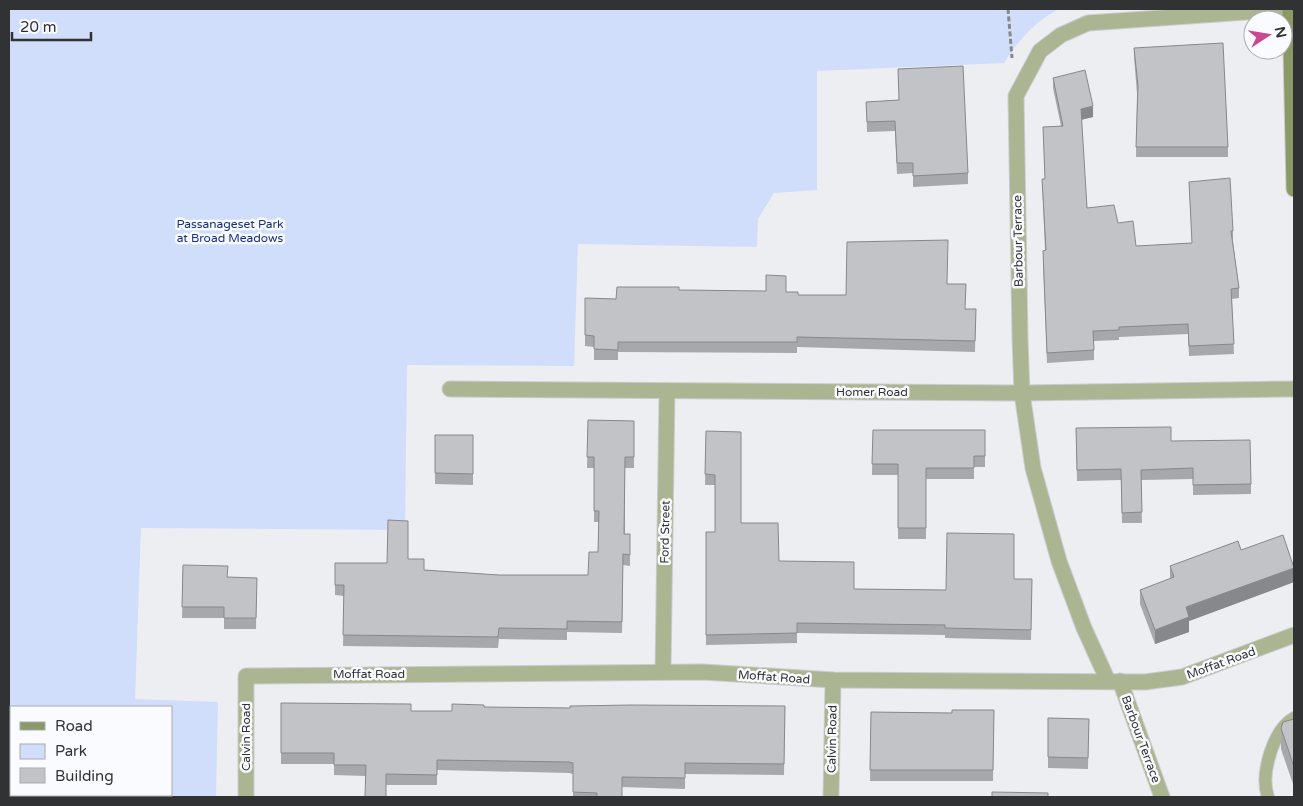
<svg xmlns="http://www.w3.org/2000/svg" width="1303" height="806" font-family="'Varela Round',sans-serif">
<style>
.green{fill:#d0defb;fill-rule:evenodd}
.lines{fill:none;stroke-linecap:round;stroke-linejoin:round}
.lane-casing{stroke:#caccd0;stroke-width:14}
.street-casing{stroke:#caccd0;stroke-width:17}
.secondary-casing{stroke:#caccd0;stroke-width:17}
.path{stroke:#87888b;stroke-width:3;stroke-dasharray:5 2.5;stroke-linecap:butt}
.lane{stroke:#abb592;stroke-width:12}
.street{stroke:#abb592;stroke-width:15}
.secondary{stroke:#8a9965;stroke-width:15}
.wall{fill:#a6a8ab}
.shaded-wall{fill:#87888b}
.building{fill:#c1c3c7;stroke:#87888b}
.labels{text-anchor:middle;stroke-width:5;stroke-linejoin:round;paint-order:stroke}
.park-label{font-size:12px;fill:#153081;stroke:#f9fbff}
.street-label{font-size:12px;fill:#313234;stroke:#f9fbff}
</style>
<rect width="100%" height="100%" fill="#eceef2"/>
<path class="green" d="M 9,9 L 1059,9 C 1034,22 1019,40 1004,63 L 817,71 L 817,190 L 774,193 L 758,219 L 757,247 L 578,244 L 574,366 L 407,365 L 405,530 L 141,528 L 135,699 L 218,702 L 216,797 L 9,797 ZM 11,707 L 171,707 L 171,795 L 11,795 Z"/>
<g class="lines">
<defs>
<path id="lane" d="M 1268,797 C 1260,774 1273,730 1294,718"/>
<g id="street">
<path d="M 450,389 L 1022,393 L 1294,389"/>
<path d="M 663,672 L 667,391"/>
<path d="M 1108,681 L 1084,628 L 1059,561 L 1033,468 L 1022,393 L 1020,338 L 1016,96 L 1040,51 L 1061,35 L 1088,23 L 1289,9"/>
<path d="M 1120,681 L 1162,797"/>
<path d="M 246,797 L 246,676 L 703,672 L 833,680 L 1145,682 L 1182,677 L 1294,635"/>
<path d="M 831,797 L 833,680"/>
</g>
<path id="secondary" d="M 1290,9 L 1294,189"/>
</defs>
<use href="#lane" class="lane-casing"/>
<use href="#street" class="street-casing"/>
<use href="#secondary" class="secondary-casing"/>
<g class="path">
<path d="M 1008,9 L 1012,58"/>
<path d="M 9,713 L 11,714"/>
<path d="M 71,797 L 71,795"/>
</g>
<use href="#lane" class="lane"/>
<use href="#street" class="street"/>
<use href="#secondary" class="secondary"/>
</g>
<g class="wall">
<path d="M 1134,48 L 1228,147 L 1228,157 L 1136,157 L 1137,94 L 1134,57 Z"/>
<path d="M 898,69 L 968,173 L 968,184 L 913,187 L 913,173 L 897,174 L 895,131 L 867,132 L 866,102 L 899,100 Z"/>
<path d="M 1053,78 L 1093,117 L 1081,119 L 1087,208 L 1118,223 L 1136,246 L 1192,243 L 1189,182 L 1233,231 L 1233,242 L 1239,288 L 1239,298 L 1232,299 L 1234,354 L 1189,356 L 1188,334 L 1119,337 L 1119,340 L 1094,341 L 1094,360 L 1047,363 L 1043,261 L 1043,251 L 1045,250 L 1042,179 L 1045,179 L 1043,127 L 1061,126 L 1053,88 Z"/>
<path d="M 679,290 L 786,292 L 798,295 L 846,295 L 965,309 L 976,309 L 975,352 L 797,347 L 797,353 L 618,352 L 618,360 L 594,360 L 594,347 L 585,346 L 585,298 L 616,299 Z"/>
<path d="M 588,420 L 634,421 L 634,468 L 625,468 L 625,534 L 630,534 L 630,566 L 623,565 L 622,633 L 567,632 L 567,640 L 499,639 L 498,648 L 343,646 L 344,596 L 335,595 L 335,563 L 387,563 L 408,559 L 424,570 L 499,575 L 588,575 L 598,552 L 599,522 L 594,522 L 594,468 L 587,468 Z"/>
<path d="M 1076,428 L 1171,441 L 1251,484 L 1251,494 L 1193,495 L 1193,479 L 1141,480 L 1142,523 L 1122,523 L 1121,480 L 1077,481 Z"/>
<path d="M 873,430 L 985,430 L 985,467 L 974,467 L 974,479 L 926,479 L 926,539 L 898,539 L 898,475 L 872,475 Z"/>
<path d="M 706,431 L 741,523 L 779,561 L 854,589 L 946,590 L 1014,579 L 1032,579 L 1031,640 L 945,638 L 945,635 L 797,633 L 797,643 L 706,645 L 706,532 L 715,532 L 715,485 L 705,485 Z"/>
<path d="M 435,435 L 473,435 L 473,485 L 435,484 Z"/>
<path d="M 1241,550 L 1294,567 L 1294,582 L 1189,621 L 1189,632 L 1155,644 L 1140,604 L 1140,590 L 1170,579 L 1170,566 Z"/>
<path d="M 183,565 L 228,577 L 257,578 L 256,629 L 224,629 L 224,618 L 182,618 Z"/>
<path d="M 281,703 L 411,711 L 452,711 L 484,707 L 570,708 L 785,706 L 784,775 L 685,774 L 685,789 L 622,787 L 622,797 L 573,797 L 573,774 L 569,773 L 437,770 L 437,785 L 386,785 L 365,776 L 334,775 L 334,764 L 281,764 Z"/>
<path d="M 994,710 L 993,781 L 870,781 L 871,712 L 952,713 Z"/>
<path d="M 1048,718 L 1089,719 L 1088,769 L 1048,768 Z"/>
<path d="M 1294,719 L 1294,787 L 1281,749 L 1281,728 Z"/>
</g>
<g class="shaded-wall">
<path d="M 1093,106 L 1093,117 L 1081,120 L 1081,109 Z"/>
<path d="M 1294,568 L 1294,582 L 1189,621 L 1189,632 L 1155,644 L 1155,630 L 1186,607 Z"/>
</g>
<g class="building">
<path d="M 1223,43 L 1228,147 L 1136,147 L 1138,86 L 1134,48 Z"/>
<path d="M 963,66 L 968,173 L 913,176 L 913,163 L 897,163 L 895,121 L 867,122 L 866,102 L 899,100 L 898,69 Z"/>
<path d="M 1085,70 L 1093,106 L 1081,109 L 1087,208 L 1114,205 L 1118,223 L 1133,221 L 1136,246 L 1192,243 L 1189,182 L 1230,178 L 1233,231 L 1231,231 L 1239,288 L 1231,289 L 1234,344 L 1189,346 L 1188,324 L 1119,327 L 1119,330 L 1093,331 L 1094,350 L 1047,353 L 1043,251 L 1046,250 L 1042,179 L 1045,179 L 1043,127 L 1063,126 L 1053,78 Z"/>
<path d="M 948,240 L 947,284 L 966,284 L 965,309 L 976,309 L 975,341 L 797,337 L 797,342 L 618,342 L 618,350 L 594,349 L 594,336 L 585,335 L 585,298 L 616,299 L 617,287 L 679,287 L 679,290 L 766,291 L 766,275 L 786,276 L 786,292 L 798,292 L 798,295 L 846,295 L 847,242 Z"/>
<path d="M 588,420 L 634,421 L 634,457 L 625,457 L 624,534 L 630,534 L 630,555 L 623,554 L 622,622 L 567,621 L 567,629 L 499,628 L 498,637 L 343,635 L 344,585 L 335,585 L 335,563 L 387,563 L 388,520 L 408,521 L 408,559 L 424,559 L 424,570 L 499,575 L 588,575 L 589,552 L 598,552 L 599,511 L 594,511 L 594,457 L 587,457 Z"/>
<path d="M 1171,427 L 1171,441 L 1250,440 L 1251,484 L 1193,485 L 1193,468 L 1141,470 L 1142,512 L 1122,513 L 1121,469 L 1077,470 L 1076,428 Z"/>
<path d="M 873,430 L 985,430 L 985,456 L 974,456 L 974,468 L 926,468 L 926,528 L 898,528 L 898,464 L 872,464 Z"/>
<path d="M 706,431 L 741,432 L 741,523 L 778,523 L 779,561 L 854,562 L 854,589 L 946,590 L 947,533 L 1014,534 L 1014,579 L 1032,579 L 1031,630 L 945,628 L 945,625 L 797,623 L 797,633 L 706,635 L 706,532 L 715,532 L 715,475 L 705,474 Z"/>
<path d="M 435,435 L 473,435 L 473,474 L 435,473 Z"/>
<path d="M 1283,535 L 1294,568 L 1186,607 L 1189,617 L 1155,630 L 1140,590 L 1174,577 L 1170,566 L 1238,541 L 1241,550 Z"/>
<path d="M 183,565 L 228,566 L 227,577 L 257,578 L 256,618 L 224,618 L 224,607 L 182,607 Z"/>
<path d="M 281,703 L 411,704 L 411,711 L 452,711 L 452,704 L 484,705 L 484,707 L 570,708 L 570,706 L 632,705 L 785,706 L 784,764 L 685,763 L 685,778 L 622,777 L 622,797 L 597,797 L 597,793 L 573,792 L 573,763 L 569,762 L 437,760 L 437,775 L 386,774 L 386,797 L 365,797 L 366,765 L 334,765 L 334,753 L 281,753 Z"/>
<path d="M 952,710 L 994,710 L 993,770 L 870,770 L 871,712 L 952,713 Z"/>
<path d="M 1048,718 L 1089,719 L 1088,758 L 1048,757 Z"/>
<path d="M 1294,719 L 1294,767 L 1281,728 L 1283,722 Z"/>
<path d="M 992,792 L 1048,793 L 1048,797 L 992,797 Z"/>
</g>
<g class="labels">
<g class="park-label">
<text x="230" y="228">Passanageset Park<tspan x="230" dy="14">at Broad Meadows</tspan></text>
</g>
<g class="street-label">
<text transform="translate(1018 241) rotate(-91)" y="4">Barbour Terrace</text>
<text x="872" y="396">Homer Road</text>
<text transform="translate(665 532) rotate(-89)" y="4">Ford Street</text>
<text transform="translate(1221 663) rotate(-20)" y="4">Moffat Road</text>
<text x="369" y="678">Moffat Road</text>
<text transform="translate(774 677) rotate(4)" y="4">Moffat Road</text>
<text transform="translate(246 737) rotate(-90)" y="4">Calvin Road</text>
<text transform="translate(832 739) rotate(-89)" y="4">Calvin Road</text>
<text transform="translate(1141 739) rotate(70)" y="4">Barbour Terrace</text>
</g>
</g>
<rect width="1303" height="806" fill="none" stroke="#313234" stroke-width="20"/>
<rect x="10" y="706" width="162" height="90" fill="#f9fbff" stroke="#a9abae"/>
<rect x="20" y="722" width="25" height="8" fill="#8a9965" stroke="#a9abae"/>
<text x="55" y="731" font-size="15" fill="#313234">Road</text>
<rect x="20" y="744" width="25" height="15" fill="#d0defb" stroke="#a9abae"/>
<text x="55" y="756" font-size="15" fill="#313234">Park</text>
<rect x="20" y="768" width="25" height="15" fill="#c1c3c7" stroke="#a9abae"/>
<text x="55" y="781" font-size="15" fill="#313234">Building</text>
<g transform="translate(1268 35) rotate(78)"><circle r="24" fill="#f9fbff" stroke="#a9abae"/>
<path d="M0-4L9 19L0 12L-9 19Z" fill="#c94891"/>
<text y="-8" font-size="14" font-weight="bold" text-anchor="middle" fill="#313234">N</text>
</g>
<path d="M12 32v8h79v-8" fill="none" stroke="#313234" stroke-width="2.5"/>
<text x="20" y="32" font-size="15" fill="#313234" stroke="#f9fbff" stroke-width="4" paint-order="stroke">20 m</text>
</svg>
